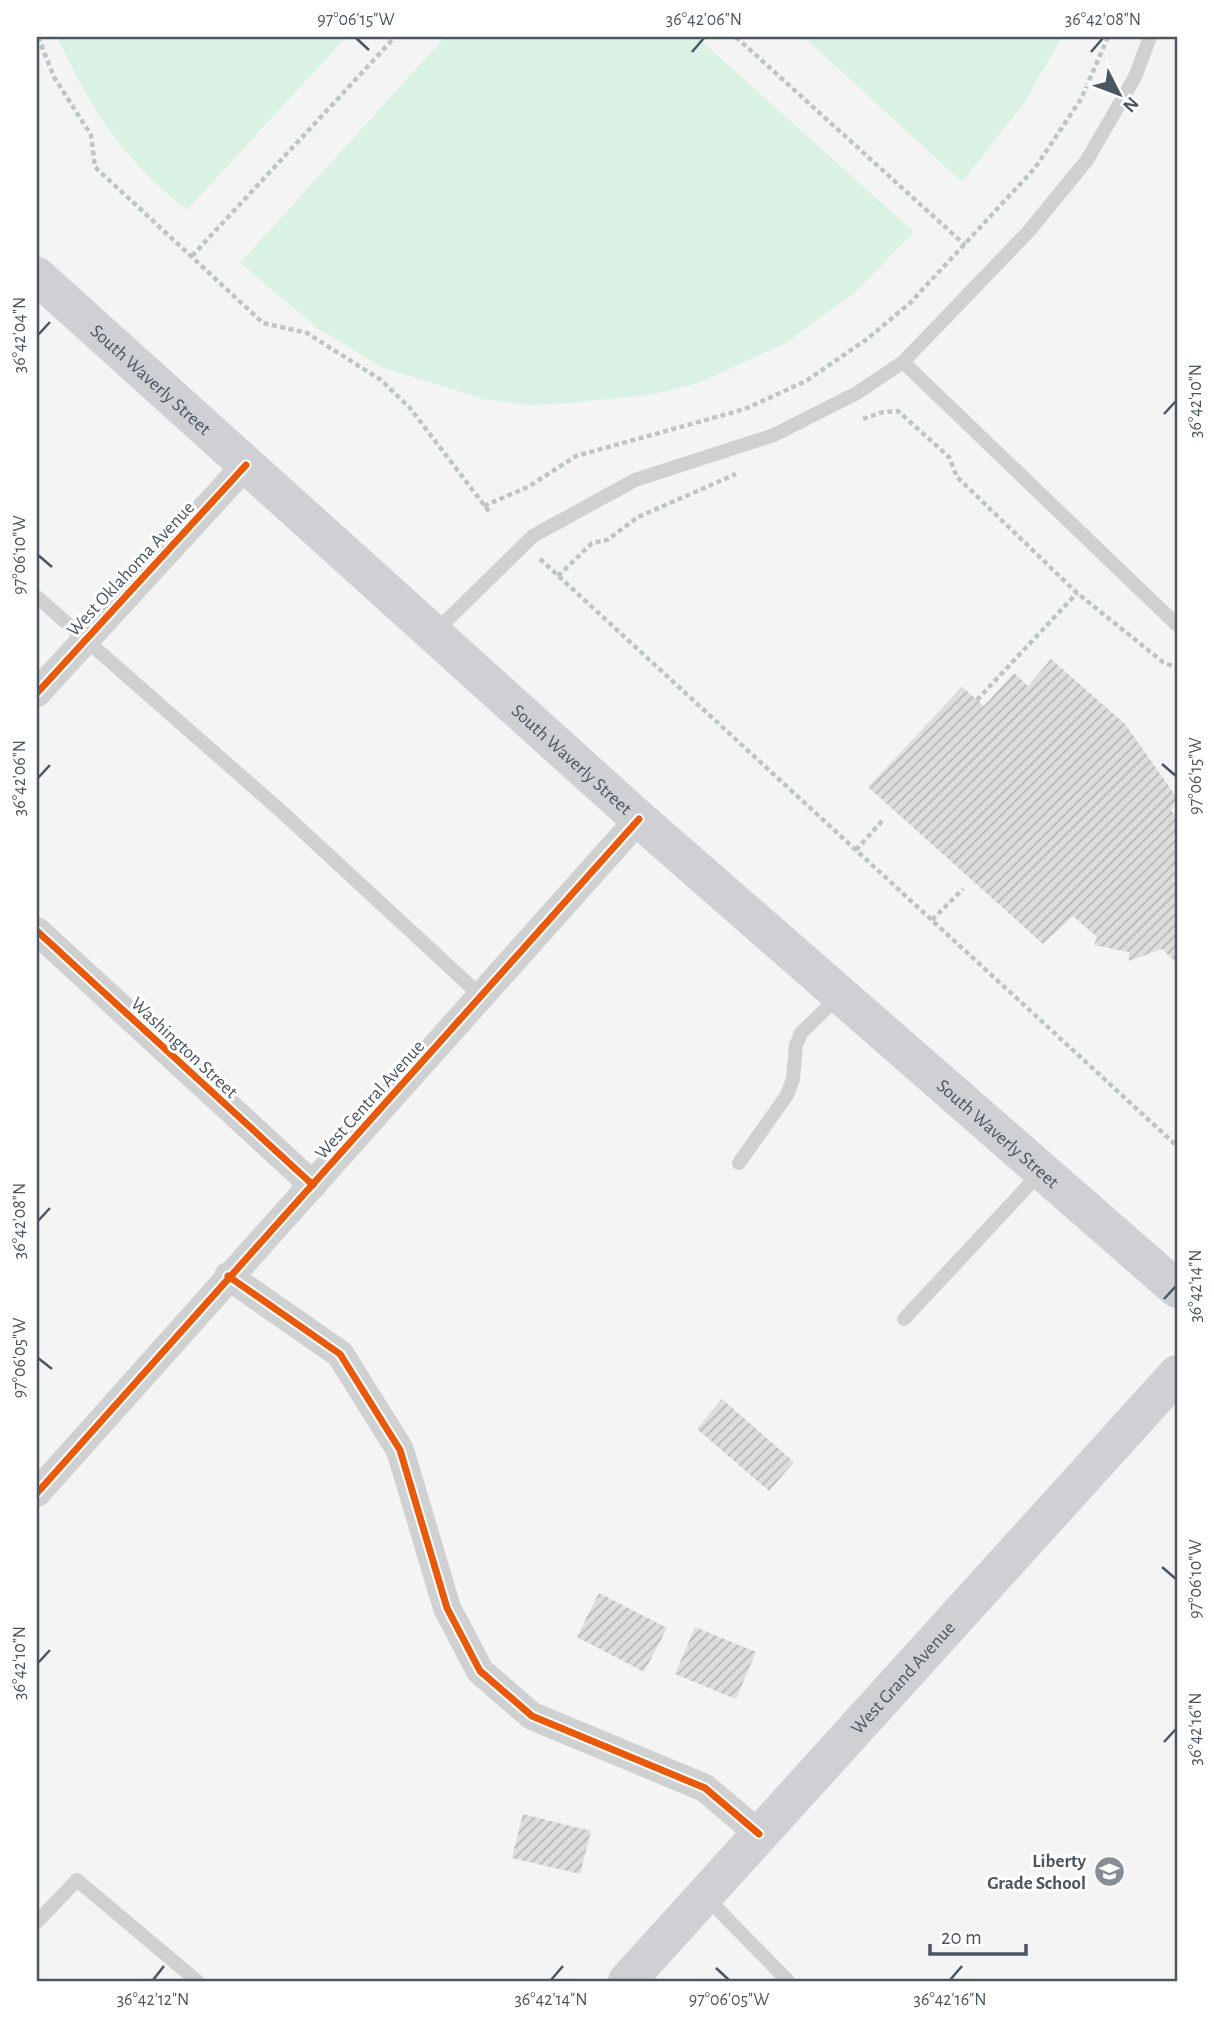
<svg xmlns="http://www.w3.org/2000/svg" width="1214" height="2018" font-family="'Alegreya Sans',sans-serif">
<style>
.pitch{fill:#d9f2e3}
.building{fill:url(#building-hatch)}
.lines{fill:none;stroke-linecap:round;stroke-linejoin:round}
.path{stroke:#bcc7c4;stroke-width:4.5;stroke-dasharray:5 3.5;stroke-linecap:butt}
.lane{stroke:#ced0d2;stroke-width:14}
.street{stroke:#ced0d2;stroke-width:28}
.secondary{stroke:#ced0d4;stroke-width:38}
.cycleway-casing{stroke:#fff;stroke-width:11}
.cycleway{stroke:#e8590c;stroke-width:7}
.ticks{fill:none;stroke:#4a5661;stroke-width:2.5}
.labels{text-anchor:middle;stroke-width:6;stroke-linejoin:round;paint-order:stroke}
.street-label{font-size:19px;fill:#4a5661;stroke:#fff}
.poi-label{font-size:19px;font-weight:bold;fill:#4a5661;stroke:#fff;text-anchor:end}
.neatline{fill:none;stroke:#4a5661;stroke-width:2.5}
.ticks-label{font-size:18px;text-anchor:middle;fill:#4a5661}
</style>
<defs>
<pattern id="building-hatch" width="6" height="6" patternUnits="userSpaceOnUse" patternTransform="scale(1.75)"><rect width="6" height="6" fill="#ddddde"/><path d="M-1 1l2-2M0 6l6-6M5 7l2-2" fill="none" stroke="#b5b6b7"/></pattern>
</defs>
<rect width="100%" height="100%" fill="#f4f4f4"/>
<g class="pitch">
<path d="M 57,37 L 346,37 L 187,210 C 123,160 91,109 57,37 Z"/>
<path d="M 445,37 L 697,37 L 914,232 L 854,293 L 784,344 L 698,383 L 656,394 L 571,403 L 528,405 L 483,399 L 381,367 L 319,329 L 240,263 Z"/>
<path d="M 804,37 L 1062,37 L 1024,103 L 962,182 Z"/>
</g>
<g class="building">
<path d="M 1051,659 L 1125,724 L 1177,798 L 1171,811 L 1177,816 L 1177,963 L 1162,949 L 1129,961 L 1129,952 L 1094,945 L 1097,937 L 1073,916 L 1043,944 L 868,787 L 962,687 L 984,706 L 1014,673 L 1028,686 Z"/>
<path d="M 722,1399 L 794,1462 L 769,1491 L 697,1429 Z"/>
<path d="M 599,1593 L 667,1628 L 644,1672 L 577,1637 Z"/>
<path d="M 695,1627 L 756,1652 L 736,1699 L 675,1674 Z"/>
<path d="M 523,1814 L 591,1831 L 580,1874 L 512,1858 Z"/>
</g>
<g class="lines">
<g class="path">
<path d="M 38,37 L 54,77 L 91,135 L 95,167 L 263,323 L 307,333 L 381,380 L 410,408 L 491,514"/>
<path d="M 736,37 L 965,245"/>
<path d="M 192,256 L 395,37"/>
<path d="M 863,419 L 883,412 L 898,411 L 949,457 L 957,477 L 1077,593 L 1163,662 L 1177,668"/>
<path d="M 484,506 L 528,487 L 576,456 L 745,409 L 806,381 L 867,339 L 910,303 L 1035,168 L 1081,99 L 1108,37"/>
<path d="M 540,559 L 1177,1146"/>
<path d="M 558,576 L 592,543 L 607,540 L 638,517 L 736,474"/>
<path d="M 977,700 L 1077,593"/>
<path d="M 856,850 L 883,820"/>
<path d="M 932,920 L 963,889"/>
</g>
<g class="lane">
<path d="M 903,362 L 1177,625"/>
<path d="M 37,597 L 282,812 L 481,996"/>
<path d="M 434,633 L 533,536 L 635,480 L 774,435 L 857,393 L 903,362 L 1029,231 L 1087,160 L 1135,77 L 1150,37"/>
<path d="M 739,1163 L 787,1095 L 793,1079 L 796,1045 L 801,1033 L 839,996"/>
<path d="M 904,1319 L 1041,1172"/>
<path d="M 705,1896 L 788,1981"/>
<path d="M 37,1922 L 77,1880 L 197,1981"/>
</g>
<g class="street">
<path d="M 37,693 L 246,465"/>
<path d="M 37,931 L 313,1185"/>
<path d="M 228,1276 L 340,1354 L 400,1450 L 447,1608 L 480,1671 L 532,1716 L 705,1788 L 759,1834"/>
<path d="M 37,1493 L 639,819"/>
</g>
<g class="secondary">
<path id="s1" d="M 37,276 L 639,819 L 1177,1289"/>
<path id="s2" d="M 627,1981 L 1177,1374"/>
</g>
<defs>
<g id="cycleway">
<path d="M 37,693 L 246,465"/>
<path d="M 37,931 L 313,1185"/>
<path d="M 228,1276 L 340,1354 L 400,1450 L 447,1608 L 480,1671 L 532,1716 L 705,1788 L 759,1834"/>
<path d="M 37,1493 L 639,819"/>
</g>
</defs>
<use href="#cycleway" class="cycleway-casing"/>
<use href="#cycleway" class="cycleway"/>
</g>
<path class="ticks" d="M 356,38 L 369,50M 692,52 L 704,38M 1091,52 L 1103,38M 38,335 L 50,322M 1164,414 L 1176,401M 38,555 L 52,567M 1162,764 L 1176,776M 38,778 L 50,765M 38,1221 L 50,1208M 1164,1299 L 1176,1286M 38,1358 L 52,1369M 1162,1567 L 1176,1579M 38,1663 L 50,1650M 1164,1742 L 1176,1729M 716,1968 L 729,1980M 153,1980 L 164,1966M 551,1980 L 563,1966M 950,1980 L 962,1966"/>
<defs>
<symbol id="school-disc" viewBox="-11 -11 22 22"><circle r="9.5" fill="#868d94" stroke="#fff"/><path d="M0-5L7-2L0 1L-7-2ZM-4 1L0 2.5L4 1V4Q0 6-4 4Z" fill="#fff"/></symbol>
</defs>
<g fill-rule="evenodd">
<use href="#school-disc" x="1092" y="1854" width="35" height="35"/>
</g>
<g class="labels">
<g class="street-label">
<text dy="7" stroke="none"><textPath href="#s1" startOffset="154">South Waverly Street</textPath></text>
<text transform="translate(130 568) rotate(-47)" y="7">West Oklahoma Avenue</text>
<text dy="7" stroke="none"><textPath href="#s1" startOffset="721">South Waverly Street</textPath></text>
<text transform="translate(185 1047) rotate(43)" y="7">Washington Street</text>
<text transform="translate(369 1099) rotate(-48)" y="7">West Central Avenue</text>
<text dy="7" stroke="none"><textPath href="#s1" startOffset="1288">South Waverly Street</textPath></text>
<text dy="7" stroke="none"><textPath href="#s2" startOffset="410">West Grand Avenue</textPath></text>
</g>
<g class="poi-label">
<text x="1086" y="1867">Liberty<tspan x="1086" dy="22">Grade School</tspan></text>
</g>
</g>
<rect width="1214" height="2018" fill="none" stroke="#ffffff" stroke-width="77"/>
<g transform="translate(1119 94) rotate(132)" stroke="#ffffff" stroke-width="5" paint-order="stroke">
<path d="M0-5L12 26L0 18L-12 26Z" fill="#4a5661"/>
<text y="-10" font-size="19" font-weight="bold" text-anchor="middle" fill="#4a5661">N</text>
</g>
<path d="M930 1944v10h96v-10" fill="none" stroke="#4a5661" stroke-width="3.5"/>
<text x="941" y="1944" font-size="21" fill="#4a5661" stroke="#ffffff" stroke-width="5" paint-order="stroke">20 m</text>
<rect x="38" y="38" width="1138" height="1942" class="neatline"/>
<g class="ticks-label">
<text x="356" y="25">97°06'15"W</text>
<text x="704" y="25">36°42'06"N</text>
<text x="1103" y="25">36°42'08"N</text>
<text transform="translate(19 335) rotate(-90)" y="6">36°42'04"N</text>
<text transform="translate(1195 401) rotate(-90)" y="6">36°42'10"N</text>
<text transform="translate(19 555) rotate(-90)" y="6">97°06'10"W</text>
<text transform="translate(1195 776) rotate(-90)" y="6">97°06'15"W</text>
<text transform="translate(19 778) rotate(-90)" y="6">36°42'06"N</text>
<text transform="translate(19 1221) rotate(-90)" y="6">36°42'08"N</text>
<text transform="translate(1195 1286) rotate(-90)" y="6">36°42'14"N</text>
<text transform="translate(19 1358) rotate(-90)" y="6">97°06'05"W</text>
<text transform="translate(1195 1579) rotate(-90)" y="6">97°06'10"W</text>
<text transform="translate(19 1663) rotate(-90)" y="6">36°42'10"N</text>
<text transform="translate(1195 1729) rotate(-90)" y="6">36°42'16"N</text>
<text x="153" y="2005">36°42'12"N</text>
<text x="551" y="2005">36°42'14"N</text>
<text x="729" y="2005">97°06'05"W</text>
<text x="950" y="2005">36°42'16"N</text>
</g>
</svg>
